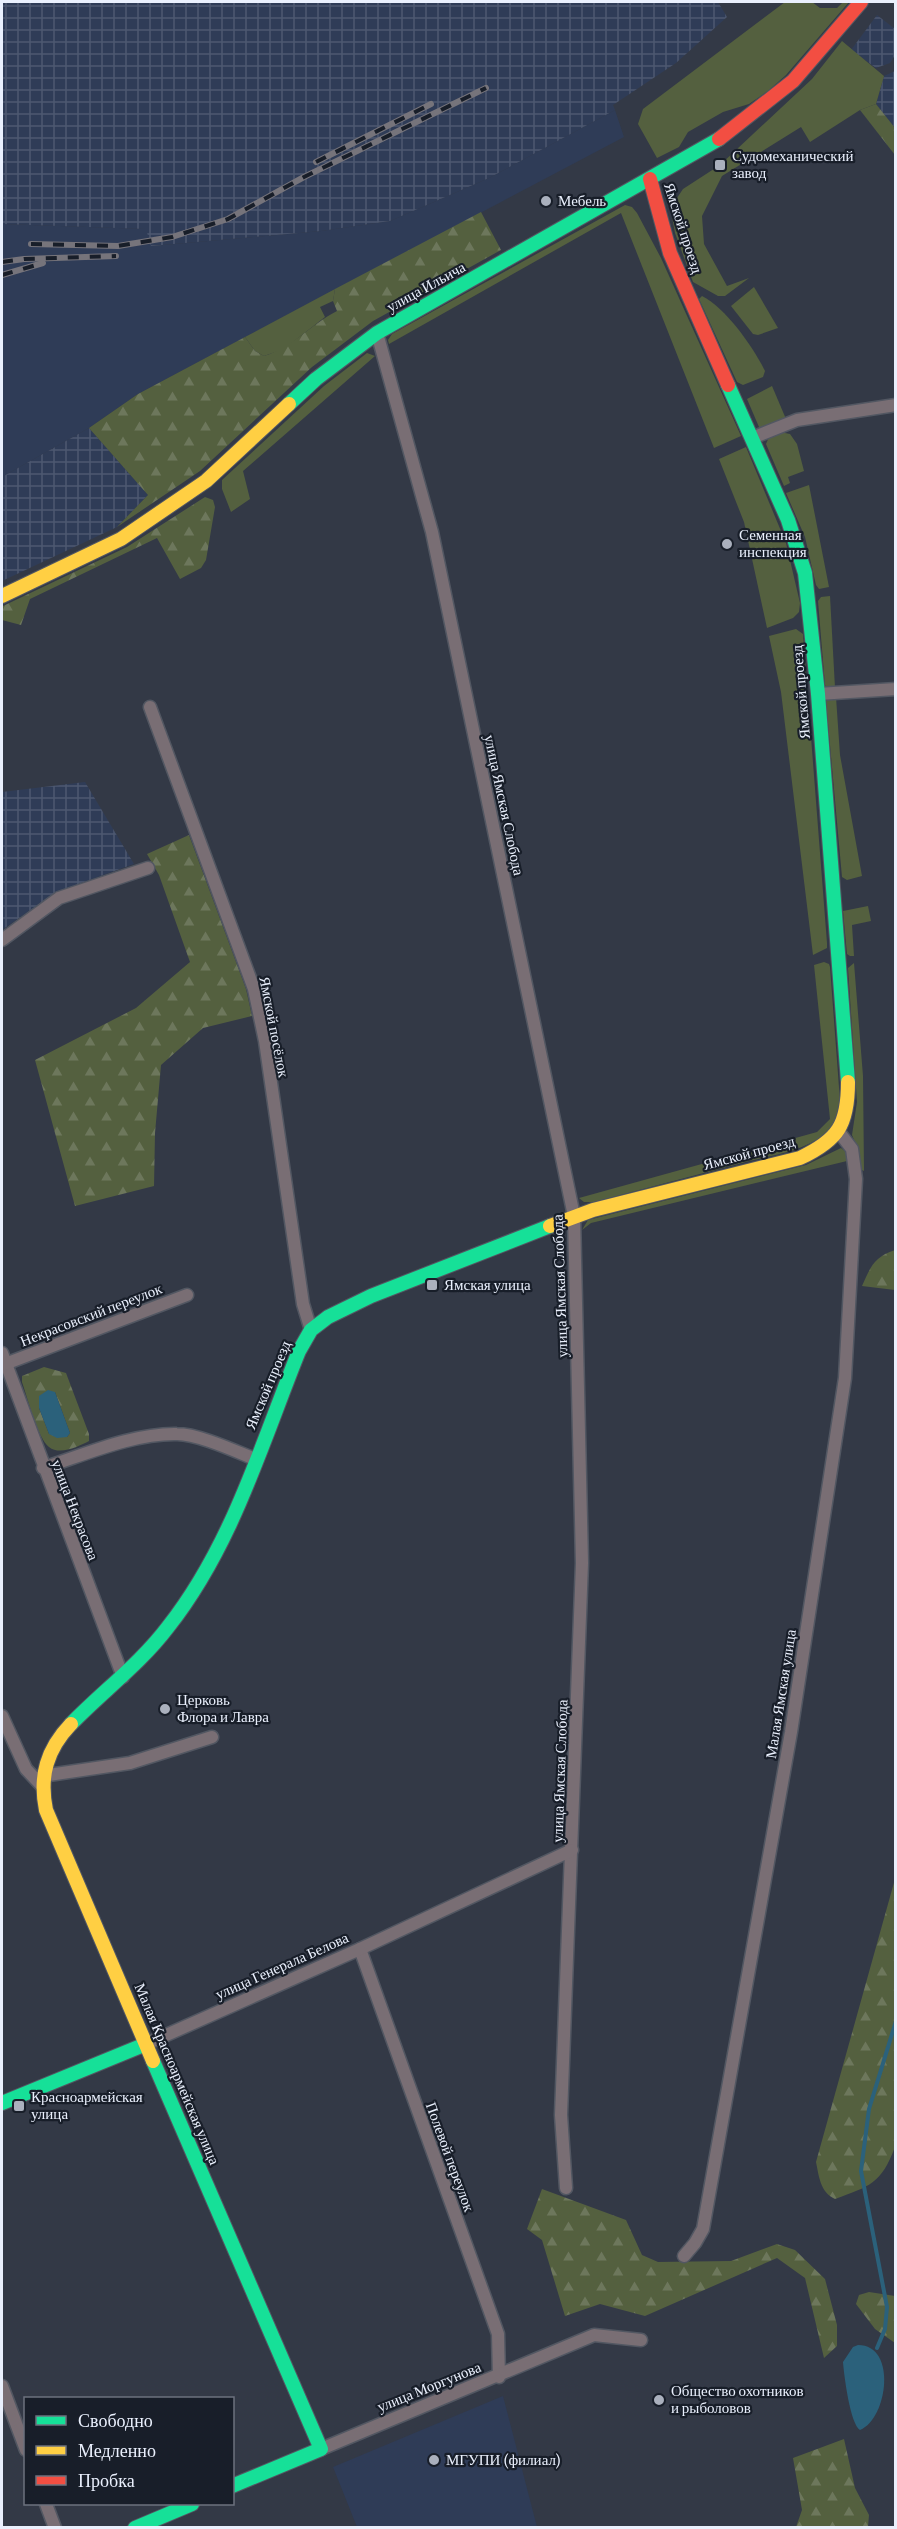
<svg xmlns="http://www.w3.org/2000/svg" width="897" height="2529" font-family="'Crimson Pro',serif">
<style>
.built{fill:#2f3c57}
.industrial{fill:url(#industrial-grid)}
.grass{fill:#54603f}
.forest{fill:url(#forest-firs);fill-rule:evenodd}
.water{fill:#2b617b}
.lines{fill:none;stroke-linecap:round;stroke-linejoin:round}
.stream{stroke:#2b617b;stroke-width:4}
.street-casing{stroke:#525762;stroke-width:15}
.fast-casing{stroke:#525762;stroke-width:16}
.slow-casing{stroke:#525762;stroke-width:16}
.jam-casing{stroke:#525762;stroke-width:16}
.street{stroke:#796e74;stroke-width:12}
.fast{stroke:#16e098;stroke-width:14}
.slow{stroke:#ffcf43;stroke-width:14}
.jam{stroke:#f24e42;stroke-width:14}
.rail-casing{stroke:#76747b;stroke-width:6}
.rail{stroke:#181e29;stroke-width:4;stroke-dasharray:11;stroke-linecap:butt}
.poi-dot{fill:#aab0bd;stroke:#181e29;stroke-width:2}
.labels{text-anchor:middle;stroke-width:4.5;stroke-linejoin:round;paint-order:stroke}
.poi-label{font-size:15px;fill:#eaf0fd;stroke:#181e29;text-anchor:start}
.street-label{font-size:15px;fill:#eaf0fd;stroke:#181e29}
</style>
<defs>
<pattern id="industrial-grid" width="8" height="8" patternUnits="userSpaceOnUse" patternTransform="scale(1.5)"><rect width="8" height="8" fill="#2f3c57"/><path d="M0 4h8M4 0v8" fill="none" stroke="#4d5870"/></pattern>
<pattern id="forest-firs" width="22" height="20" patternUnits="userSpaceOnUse" patternTransform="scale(1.5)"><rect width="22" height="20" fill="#54603f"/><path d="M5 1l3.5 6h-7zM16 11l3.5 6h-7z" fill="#6d775c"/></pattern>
</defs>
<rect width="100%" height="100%" fill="#333946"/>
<g class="built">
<path d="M 615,110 L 624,137 L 138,394 L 89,428 L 2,477 L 2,224 L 147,229 L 152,246 L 321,231 L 390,221 L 489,178 Z"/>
<path d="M 503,2396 L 537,2527 L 357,2527 L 333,2467 Z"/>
</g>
<g class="industrial">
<path d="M 2,2 L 718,2 L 727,17 L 676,63 L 613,105 L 615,110 L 489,178 L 390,221 L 321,231 L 151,246 L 146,229 L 2,224 Z"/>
<path d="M 877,15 L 895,29 L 895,55 L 890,63 L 876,68 L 851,50 Z"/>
<path d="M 895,71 L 895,128 L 876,104 L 884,76 Z"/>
<path d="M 89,428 L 148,495 L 117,527 L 2,581 L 2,477 Z"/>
<path d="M 85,782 L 134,864 L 56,892 L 2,930 L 2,792 Z"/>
</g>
<g class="grass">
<path d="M 785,2 L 812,2 L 820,8 L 837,8 L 843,2 L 849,2 L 786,75 L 768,91 L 749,104 L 723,112 L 688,132 L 679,147 L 657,158 L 638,124 L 643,109 Z"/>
<path d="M 842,41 L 884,76 L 876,104 L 860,110 L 810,142 L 801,127 L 722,176 L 702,216 L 704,244 L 727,286 L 749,278 L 725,296 L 718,296 L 693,282 L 675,233 L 672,217 L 675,201 L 683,189 L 720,165 L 812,79 Z"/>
<path d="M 625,205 L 632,207 L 637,213 L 661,258 L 741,436 L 714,448 L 621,213 L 389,344 L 388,340 L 392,334 Z"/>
<path d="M 754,287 L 778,328 L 758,335 L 753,334 L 731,306 Z"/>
<path d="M 335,289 L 333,301 L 320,307 L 325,317 L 284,349 L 264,356 L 255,351 L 245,337 Z"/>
<path d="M 702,296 C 726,308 753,347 765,371 L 763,377 L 743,385 L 737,382 L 699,299 Z"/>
<path d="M 367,353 L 375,356 L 243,471 L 250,499 L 231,512 L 222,489 L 222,480 L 324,386 Z"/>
<path d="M 772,386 L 786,419 L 763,428 L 759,427 L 747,399 Z"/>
<path d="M 780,432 L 790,434 L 797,444 L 804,471 L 788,477 L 790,483 L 784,486 L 766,444 L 769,437 Z"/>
<path d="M 746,447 L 786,543 L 800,603 L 799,612 L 793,618 L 767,628 L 744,522 L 719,459 Z"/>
<path d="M 809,485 L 829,587 L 819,589 L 816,585 L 805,537 L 786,493 Z"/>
<path d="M 830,596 L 835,688 L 826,688 L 825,685 L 818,601 L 821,597 Z"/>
<path d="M 796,629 L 803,634 L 827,943 L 827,948 L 813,955 L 781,692 L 769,636 Z"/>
<path d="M 836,697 L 840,755 L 862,876 L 847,880 L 842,877 L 826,701 L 828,699 Z"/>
<path d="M 868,906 L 871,921 L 852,925 L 854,956 L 850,956 L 847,954 L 843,911 Z"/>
<path d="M 824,962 L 829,964 L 830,967 L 840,1101 C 837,1113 835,1126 825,1134 C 803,1152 768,1156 742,1163 C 692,1176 643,1189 594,1202 L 584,1202 L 579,1198 L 817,1132 L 830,1119 L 814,965 Z"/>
<path d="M 854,963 L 863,1076 L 864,1171 L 860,1169 L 857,1147 L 852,1135 L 857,1102 L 848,968 Z"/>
<path d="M 841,1148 L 846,1152 L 847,1161 L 591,1223 L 582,1230 L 588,1220 L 806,1165 Z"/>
</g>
<g class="forest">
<path d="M 876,104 L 895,128 L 895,155 L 860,110 Z"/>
<path d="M 481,212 L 501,250 L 373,321 L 312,367 L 200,471 L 117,527 L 148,495 L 89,428 L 138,394 L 245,337 L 255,351 L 264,356 C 293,347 310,325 337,311 L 333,301 L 335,289 Z"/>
<path d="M 205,497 L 213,500 L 215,507 L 206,560 L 201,568 L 180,579 L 157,538 L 30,599 L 21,625 L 2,620 L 3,606 L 127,547 Z"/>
<path d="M 189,835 L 246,989 L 252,1016 L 203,1028 L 161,1065 L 155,1133 L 154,1186 L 75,1206 L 35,1060 L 136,1008 L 190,962 L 159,875 L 147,854 Z"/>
<path d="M 895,1250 L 895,1290 L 862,1286 C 871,1266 874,1257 895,1250 Z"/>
<path d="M 44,1367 L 66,1373 L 89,1434 L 89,1441 C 79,1446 60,1456 49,1447 C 38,1439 27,1396 22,1382 L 22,1376 ZM 55,1392 L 70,1433 L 67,1437 L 49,1434 L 39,1408 L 39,1397 Z"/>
<path d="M 895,1879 L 895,2147 C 881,2184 870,2186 835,2199 C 820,2192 819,2176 816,2162 Z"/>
<path d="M 542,2189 L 626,2220 L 642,2255 L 658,2262 L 731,2261 L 777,2244 L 795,2250 L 825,2279 L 837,2325 L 837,2346 L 824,2358 L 805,2278 L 777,2258 L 645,2316 L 600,2304 L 565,2316 L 542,2240 L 527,2229 Z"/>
<path d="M 869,2292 L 895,2296 L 895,2343 L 875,2329 L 856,2304 L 859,2295 Z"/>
<path d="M 844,2439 L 855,2488 L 869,2515 L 868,2527 L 796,2527 L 802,2510 L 793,2458 Z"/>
</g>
<g class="water">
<path d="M 48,1390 L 55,1392 L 70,1433 L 67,1437 L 57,1438 L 49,1434 L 39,1408 L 39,1396 Z"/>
<path d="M 858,2345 C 897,2345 888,2418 860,2430 C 850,2424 844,2375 843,2362 L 853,2347 Z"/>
</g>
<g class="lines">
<path class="stream" d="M 877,2348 L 885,2329 L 887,2307 L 861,2171 L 869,2109 L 896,2021"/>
<defs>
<g id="street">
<path d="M 377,333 L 432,532 L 574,1216 L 582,1563 L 561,2115 L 566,2188"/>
<path d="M 752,438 L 797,420 L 896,405"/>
<path d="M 818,694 L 896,689"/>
<path d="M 150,707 L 254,989 L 265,1041 L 303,1304 L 311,1330"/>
<path d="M 2,940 L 59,898 L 148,868"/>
<path d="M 2,1353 L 123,1677"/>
<path d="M 5,1364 L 187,1295"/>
<path d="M 43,1468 C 84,1455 133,1433 177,1434 C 198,1434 235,1451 255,1459"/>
<path d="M 2,1716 L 26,1769 L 41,1785"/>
<path d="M 42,1776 L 130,1763 L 212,1737"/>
<path d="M 360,1949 L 498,2334 L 499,2377"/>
<path d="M 146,2044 L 360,1949 L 572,1850"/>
<path d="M 684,2256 L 695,2243 L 703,2229 L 791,1732 L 845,1378 L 856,1179 L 852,1149 L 839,1132"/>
<path d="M 2,2386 L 26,2450"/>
<path d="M 321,2449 L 594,2335 L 641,2340"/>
<path d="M 46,2504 L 55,2528"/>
</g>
<g id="fast">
<path d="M 728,385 L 788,520 L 805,573 L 818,694 L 848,1082"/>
<path d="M 289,404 L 316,379 L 377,333 L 719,139"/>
<path d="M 71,1724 C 103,1691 140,1664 168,1627 C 232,1546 261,1445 299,1351 L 311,1330 L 328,1317 L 371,1296 L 550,1226"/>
<path d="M 153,2061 L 321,2449 L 232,2486"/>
<path d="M 2,2103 L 146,2044"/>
<path d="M 135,2528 L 192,2504"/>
</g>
<g id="slow">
<path d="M 2,596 L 121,539 L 206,481 L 289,404"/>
<path d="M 550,1226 L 593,1210 L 800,1158 C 838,1140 848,1125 848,1082"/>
<path d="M 71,1724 C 47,1749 39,1776 46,1810 L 153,2061"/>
</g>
<g id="jam">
<path d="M 719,139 L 793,81 L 861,2"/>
<path d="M 650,179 L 670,253 L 728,385"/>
</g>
</defs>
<use href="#street" class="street-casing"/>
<use href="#fast" class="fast-casing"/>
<use href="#slow" class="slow-casing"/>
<use href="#jam" class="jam-casing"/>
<use href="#street" class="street"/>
<use href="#fast" class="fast"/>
<use href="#slow" class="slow"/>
<use href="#jam" class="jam"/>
<defs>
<g id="rail">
<path d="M 316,162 L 431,104"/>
<path d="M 31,244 L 118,246 L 172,237 L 228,219 L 304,177 L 486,88"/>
<path d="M 2,262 L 24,259 L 116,256"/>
<path d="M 2,275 L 43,263"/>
</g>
</defs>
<use href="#rail" class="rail-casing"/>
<use href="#rail" class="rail"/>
</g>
<g class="poi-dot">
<rect x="714" y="159" width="12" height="12" rx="3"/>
<circle cx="546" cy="201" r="6"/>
<circle cx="727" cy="544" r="6"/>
<rect x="426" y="1279" width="12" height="12" rx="3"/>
<circle cx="165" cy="1709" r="6"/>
<rect x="13" y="2100" width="12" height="12" rx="3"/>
<circle cx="659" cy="2400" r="6"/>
<circle cx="434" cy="2460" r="6"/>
</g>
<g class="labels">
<g class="poi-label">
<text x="732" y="161">Судомеханический<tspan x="732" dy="17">завод</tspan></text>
<text x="558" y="206">Мебель</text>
<text x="739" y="540">Семенная<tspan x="739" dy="17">инспекция</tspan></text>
<text x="444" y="1290">Ямская улица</text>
<text x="177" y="1705">Церковь<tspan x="177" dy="17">Флора и Лавра</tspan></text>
<text x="31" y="2102">Красноармейская<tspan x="31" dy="17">улица</tspan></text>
<text x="671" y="2396">Общество охотников<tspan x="671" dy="17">и рыболовов</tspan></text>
<text x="446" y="2465">МГУПИ (филиал)</text>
</g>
<g class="street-label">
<text transform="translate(683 228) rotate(72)" y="5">Ямской проезд</text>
<text transform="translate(426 287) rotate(-29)" y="5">улица Ильича</text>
<text transform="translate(801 692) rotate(-95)" y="5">Ямской проезд</text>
<text transform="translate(504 805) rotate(78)" y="5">улица Ямская Слобода</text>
<text transform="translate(274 1027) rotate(79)" y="5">Ямской посёлок</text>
<text transform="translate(749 1153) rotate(-15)" y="5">Ямской проезд</text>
<text transform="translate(560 1286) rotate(-92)" y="5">улица Ямская Слобода</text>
<text transform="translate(91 1315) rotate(-21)" y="5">Некрасовский переулок</text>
<text transform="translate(268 1385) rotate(-67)" y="5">Ямской проезд</text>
<text transform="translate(75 1510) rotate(69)" y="5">улица Некрасова</text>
<text transform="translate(781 1694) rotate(-81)" y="5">Малая Ямская улица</text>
<text transform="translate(560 1771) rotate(-88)" y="5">улица Ямская Слобода</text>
<text transform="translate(282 1966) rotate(-24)" y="5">улица Генерала Белова</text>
<text transform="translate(177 2074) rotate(67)" y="5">Малая Красноармейская улица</text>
<text transform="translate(450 2157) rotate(70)" y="5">Полевой переулок</text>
<text transform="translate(429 2387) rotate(-22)" y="5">улица Моргунова</text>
</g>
</g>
<rect width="897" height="2529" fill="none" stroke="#eaf0fd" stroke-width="6"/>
<rect x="24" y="2397" width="210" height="108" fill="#181e29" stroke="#6c727e" stroke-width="1.5"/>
<rect x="36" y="2416" width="30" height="9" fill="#16e098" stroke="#6c727e" stroke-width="1.5"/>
<text x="78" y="2427" font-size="18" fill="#eaf0fd">Свободно</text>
<rect x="36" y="2446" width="30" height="9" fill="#ffcf43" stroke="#6c727e" stroke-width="1.5"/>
<text x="78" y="2457" font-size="18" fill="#eaf0fd">Медленно</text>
<rect x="36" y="2476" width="30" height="9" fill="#f24e42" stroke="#6c727e" stroke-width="1.5"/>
<text x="78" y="2487" font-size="18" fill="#eaf0fd">Пробка</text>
</svg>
